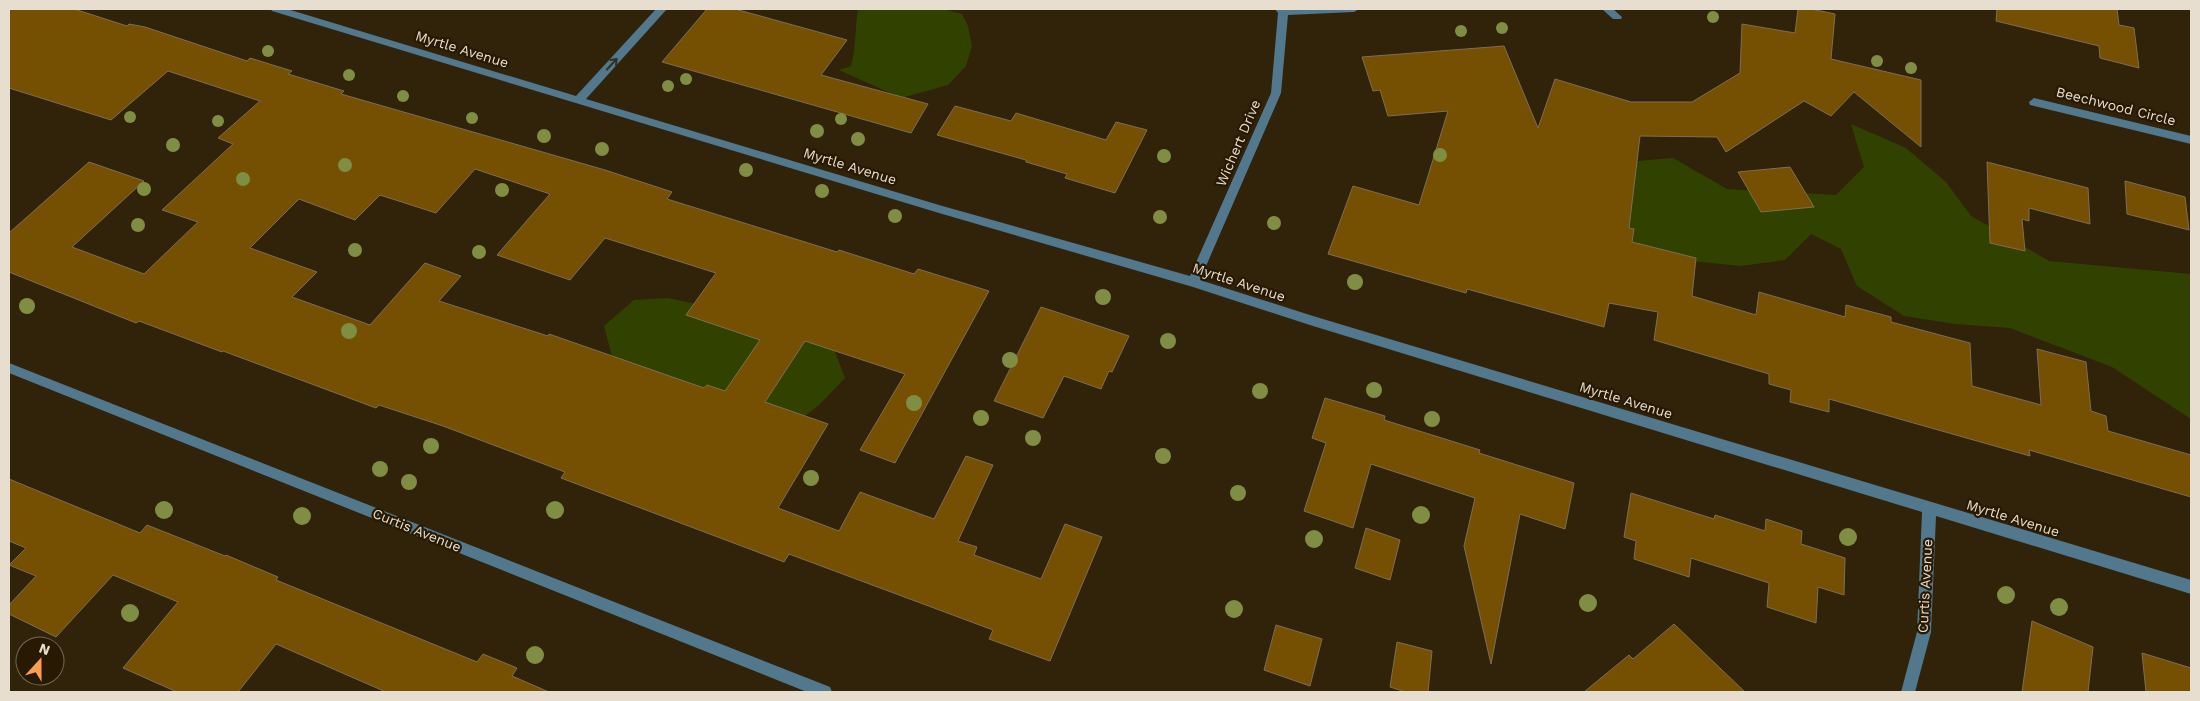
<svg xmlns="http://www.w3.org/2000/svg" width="2200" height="701" font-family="'Work Sans',sans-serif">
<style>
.green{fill:#314100}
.building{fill:#754f02;stroke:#7f6e54;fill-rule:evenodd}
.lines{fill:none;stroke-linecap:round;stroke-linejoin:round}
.minor{fill:#51788c;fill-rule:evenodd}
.tree{fill:#808e43}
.oneway{stroke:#323124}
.labels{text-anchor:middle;stroke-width:4.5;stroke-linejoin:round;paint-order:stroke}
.street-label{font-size:14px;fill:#e8ded0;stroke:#271902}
</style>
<rect width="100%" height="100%" fill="#31230a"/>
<g class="green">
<path d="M 858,9 L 943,9 L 962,14 L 968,26 L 972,46 L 966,66 L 948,85 L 901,98 L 839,70 L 851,66 C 856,47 855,28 858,9 Z"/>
<path d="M 1851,124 L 1906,148 L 1946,182 L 1971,216 L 2049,261 L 2191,274 L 2191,419 L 2112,367 L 2010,328 L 1955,324 L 1904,316 L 1857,286 L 1841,249 L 1811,234 L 1785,260 L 1741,266 L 1641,256 L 1564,167 L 1673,158 L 1727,189 L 1836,195 L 1864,167 Z"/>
<path d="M 668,298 L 827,331 L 845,378 L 819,405 L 746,462 L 641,418 L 611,353 L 604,326 L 634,300 Z"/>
</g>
<g class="building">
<path d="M 9,9 L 74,9 L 127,26 L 129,24 L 145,27 L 247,61 L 250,58 L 292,71 L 288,74 L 344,91 L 341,94 L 605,170 L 672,192 L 667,199 L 837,252 L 839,250 L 914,274 L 918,269 L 989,291 L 895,463 L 860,450 L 905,374 L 805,341 L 765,402 L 828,424 L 778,508 L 839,531 L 860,492 L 934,519 L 966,456 L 993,465 L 958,541 L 977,547 L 974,555 L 1041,579 L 1065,524 L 1102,537 L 1050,661 L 989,639 L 993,630 L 789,554 L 784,562 L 561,478 L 565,472 L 443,426 L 379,405 L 376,408 L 223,351 L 222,352 L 139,321 L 136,323 L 9,272 L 9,233 L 89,162 L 144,181 L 72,247 L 144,274 L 198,222 L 162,210 L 233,144 L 218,138 L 260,101 L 168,71 L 111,120 L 9,88 ZM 475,169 L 550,194 L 497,255 L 570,280 L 605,238 L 716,273 L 686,315 L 760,340 L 725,391 L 707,385 L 704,388 L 549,334 L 548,336 L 439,301 L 461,276 L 425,263 L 370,325 L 292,297 L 317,272 L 250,248 L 299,199 L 355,220 L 380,195 L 436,213 Z"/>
<path d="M 707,9 L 735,9 L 847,40 L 821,75 L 928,104 L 911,133 L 662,62 Z"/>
<path d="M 1798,9 L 1811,9 L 1835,14 L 1831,59 L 1921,80 L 1921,147 L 1854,92 L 1831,116 L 1804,101 L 1726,152 L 1717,137 L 1640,136 L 1629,228 L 1634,229 L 1632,242 L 1696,258 L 1692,296 L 1756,315 L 1759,292 L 1845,317 L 1846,305 L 1891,317 L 1891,322 L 1970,343 L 1972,386 L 2041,405 L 2037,349 L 2086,362 L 2091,411 L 2106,416 L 2108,431 L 2191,455 L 2191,497 L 2029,450 L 2030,456 L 1829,399 L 1829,412 L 1790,402 L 1791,390 L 1769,384 L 1769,374 L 1654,340 L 1658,312 L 1609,303 L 1604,327 L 1467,289 L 1466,293 L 1328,254 L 1353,186 L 1419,205 L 1448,111 L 1388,116 L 1380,90 L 1373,91 L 1362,57 L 1504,46 L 1538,128 L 1555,79 L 1631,102 L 1692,102 L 1740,73 L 1742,24 L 1795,33 Z"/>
<path d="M 1997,9 L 2117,9 L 2119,25 L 2134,28 L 2139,68 L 2100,58 L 2099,46 L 1996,21 Z"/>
<path d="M 955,106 L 1011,121 L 1016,113 L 1106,140 L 1116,122 L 1147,130 L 1115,193 L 1065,178 L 1067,174 L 1026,162 L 1026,160 L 937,135 Z"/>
<path d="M 1987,162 L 2088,188 L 2090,224 L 2029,208 L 2029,221 L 2022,219 L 2025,251 L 1990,243 Z"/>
<path d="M 1790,167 L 1814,207 L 1761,212 L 1738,172 Z"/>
<path d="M 2125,181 L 2185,197 L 2189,230 L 2127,214 Z"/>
<path d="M 1041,307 L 1129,336 L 1112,372 L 1109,371 L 1101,389 L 1064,376 L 1043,418 L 994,401 Z"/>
<path d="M 1325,398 L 1385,416 L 1384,420 L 1480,450 L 1479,453 L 1574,483 L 1565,529 L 1520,514 L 1491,664 L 1464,546 L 1475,498 L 1371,464 L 1353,528 L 1304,511 L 1326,443 L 1312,438 Z"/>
<path d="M 9,479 L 140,533 L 147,525 L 225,556 L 226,555 L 278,577 L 276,580 L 477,662 L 483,654 L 517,668 L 512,676 L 549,692 L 386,692 L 276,644 L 238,692 L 177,692 L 123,668 L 178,602 L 113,575 L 56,637 L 9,614 L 9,605 L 36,576 L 9,565 L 26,548 L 9,541 Z"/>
<path d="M 1631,493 L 1714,519 L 1715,515 L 1765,531 L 1766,519 L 1802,531 L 1801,544 L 1845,558 L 1844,595 L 1818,587 L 1816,623 L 1767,607 L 1769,583 L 1691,558 L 1689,577 L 1634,559 L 1636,541 L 1624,537 Z"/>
<path d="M 1366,528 L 1400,540 L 1390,580 L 1355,568 Z"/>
<path d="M 2032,621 L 2093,647 L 2088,692 L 2022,692 Z"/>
<path d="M 1674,624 L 1745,692 L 1584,692 L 1629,655 L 1633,659 Z"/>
<path d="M 1276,625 L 1322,639 L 1310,686 L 1264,670 Z"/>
<path d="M 1397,642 L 1432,651 L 1428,692 L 1406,692 L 1390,687 Z"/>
<path d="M 2142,653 L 2191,668 L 2191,692 L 2146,692 Z"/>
</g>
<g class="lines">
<g class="minor">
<path d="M 271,9 L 287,9 L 576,96 L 656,9 L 667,9 L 586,99 L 939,205 L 1190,276 L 1271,93 L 1278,13 L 1275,9 L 1359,9 L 1354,12 L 1288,15 L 1281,93 L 1200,280 L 1313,316 L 2191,580 L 2191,594 L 1936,516 L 1931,632 L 1915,692 L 1901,692 L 1917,632 L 1922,512 L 1313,326 L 1193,287 L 939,213 L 272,11 Z"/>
<path d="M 1602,9 L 1613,9 L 1622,17 L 1621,19 L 1613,19 Z"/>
<path d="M 2034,98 L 2191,136 L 2191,144 L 2030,105 L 2029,102 Z"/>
<path d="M 9,363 L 825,685 L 830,687 L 832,692 L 807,692 L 9,373 Z"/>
</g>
</g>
<g class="tree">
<circle cx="1713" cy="17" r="6"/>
<circle cx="1502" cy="28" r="6"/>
<circle cx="1461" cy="31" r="6"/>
<circle cx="268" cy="51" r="6"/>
<circle cx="1877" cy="61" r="6"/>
<circle cx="1911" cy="68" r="6"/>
<circle cx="349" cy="75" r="6"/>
<circle cx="686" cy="79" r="6"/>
<circle cx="668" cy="86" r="6"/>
<circle cx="403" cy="96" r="6"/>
<circle cx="130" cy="117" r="6"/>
<circle cx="472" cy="118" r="6"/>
<circle cx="841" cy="119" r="6"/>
<circle cx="218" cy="121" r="6"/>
<circle cx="817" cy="131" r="7"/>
<circle cx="544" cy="136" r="7"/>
<circle cx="858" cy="139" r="7"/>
<circle cx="173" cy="145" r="7"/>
<circle cx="602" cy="149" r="7"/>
<circle cx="1440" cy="155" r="7"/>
<circle cx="1164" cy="156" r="7"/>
<circle cx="345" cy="165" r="7"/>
<circle cx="746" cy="170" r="7"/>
<circle cx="243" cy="179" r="7"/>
<circle cx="144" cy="189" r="7"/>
<circle cx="502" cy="190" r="7"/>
<circle cx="822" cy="191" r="7"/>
<circle cx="895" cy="216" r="7"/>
<circle cx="1160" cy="217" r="7"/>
<circle cx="1274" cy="223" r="7"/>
<circle cx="138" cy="225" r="7"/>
<circle cx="355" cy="250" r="7"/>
<circle cx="479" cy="252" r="7"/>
<circle cx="1355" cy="282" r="8"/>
<circle cx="1103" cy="297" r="8"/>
<circle cx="27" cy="306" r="8"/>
<circle cx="349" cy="331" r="8"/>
<circle cx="1168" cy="341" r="8"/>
<circle cx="1010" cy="360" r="8"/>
<circle cx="1374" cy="390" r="8"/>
<circle cx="1260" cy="391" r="8"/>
<circle cx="914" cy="403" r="8"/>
<circle cx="981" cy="418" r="8"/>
<circle cx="1432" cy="419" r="8"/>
<circle cx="1033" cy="438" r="8"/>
<circle cx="431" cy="446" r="8"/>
<circle cx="1163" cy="456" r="8"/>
<circle cx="380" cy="469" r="8"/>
<circle cx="811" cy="478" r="8"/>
<circle cx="409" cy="482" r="8"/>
<circle cx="1238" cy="493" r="8"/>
<circle cx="164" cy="510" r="9"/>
<circle cx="555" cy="510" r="9"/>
<circle cx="1421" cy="515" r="9"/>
<circle cx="302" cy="516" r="9"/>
<circle cx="1848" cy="537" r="9"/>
<circle cx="1314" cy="539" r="9"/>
<circle cx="2006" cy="595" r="9"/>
<circle cx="1588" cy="603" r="9"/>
<circle cx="2059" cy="607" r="9"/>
<circle cx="1234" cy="609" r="9"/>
<circle cx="130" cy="613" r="9"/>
<circle cx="535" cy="655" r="9"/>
</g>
<defs><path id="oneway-shaft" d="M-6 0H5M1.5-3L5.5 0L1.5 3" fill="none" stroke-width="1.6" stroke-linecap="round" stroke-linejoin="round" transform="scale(1.25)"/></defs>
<use class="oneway" href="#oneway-shaft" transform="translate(612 64) rotate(-47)"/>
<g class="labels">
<g class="street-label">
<text transform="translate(462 49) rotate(17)" y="5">Myrtle Avenue</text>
<text transform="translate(2116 106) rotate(14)" y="5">Beechwood Circle</text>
<text transform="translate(1238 143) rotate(-67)" y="5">Wichert Drive</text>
<text transform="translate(850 166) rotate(17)" y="5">Myrtle Avenue</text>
<text transform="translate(1239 282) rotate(18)" y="5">Myrtle Avenue</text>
<text transform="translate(1626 400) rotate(17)" y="5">Myrtle Avenue</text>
<text transform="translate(2013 518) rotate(17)" y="5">Myrtle Avenue</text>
<text transform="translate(417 530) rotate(22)" y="5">Curtis Avenue</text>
<text transform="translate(1925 586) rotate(-87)" y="5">Curtis Avenue</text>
</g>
</g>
<rect width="2200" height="701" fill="none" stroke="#e8ded0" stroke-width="20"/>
<g transform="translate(40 661) rotate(21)"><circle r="24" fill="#271902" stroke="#746854"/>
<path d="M0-4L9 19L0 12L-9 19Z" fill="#fa9f4f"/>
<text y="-8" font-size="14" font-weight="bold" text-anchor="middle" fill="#e8ded0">N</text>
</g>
</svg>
